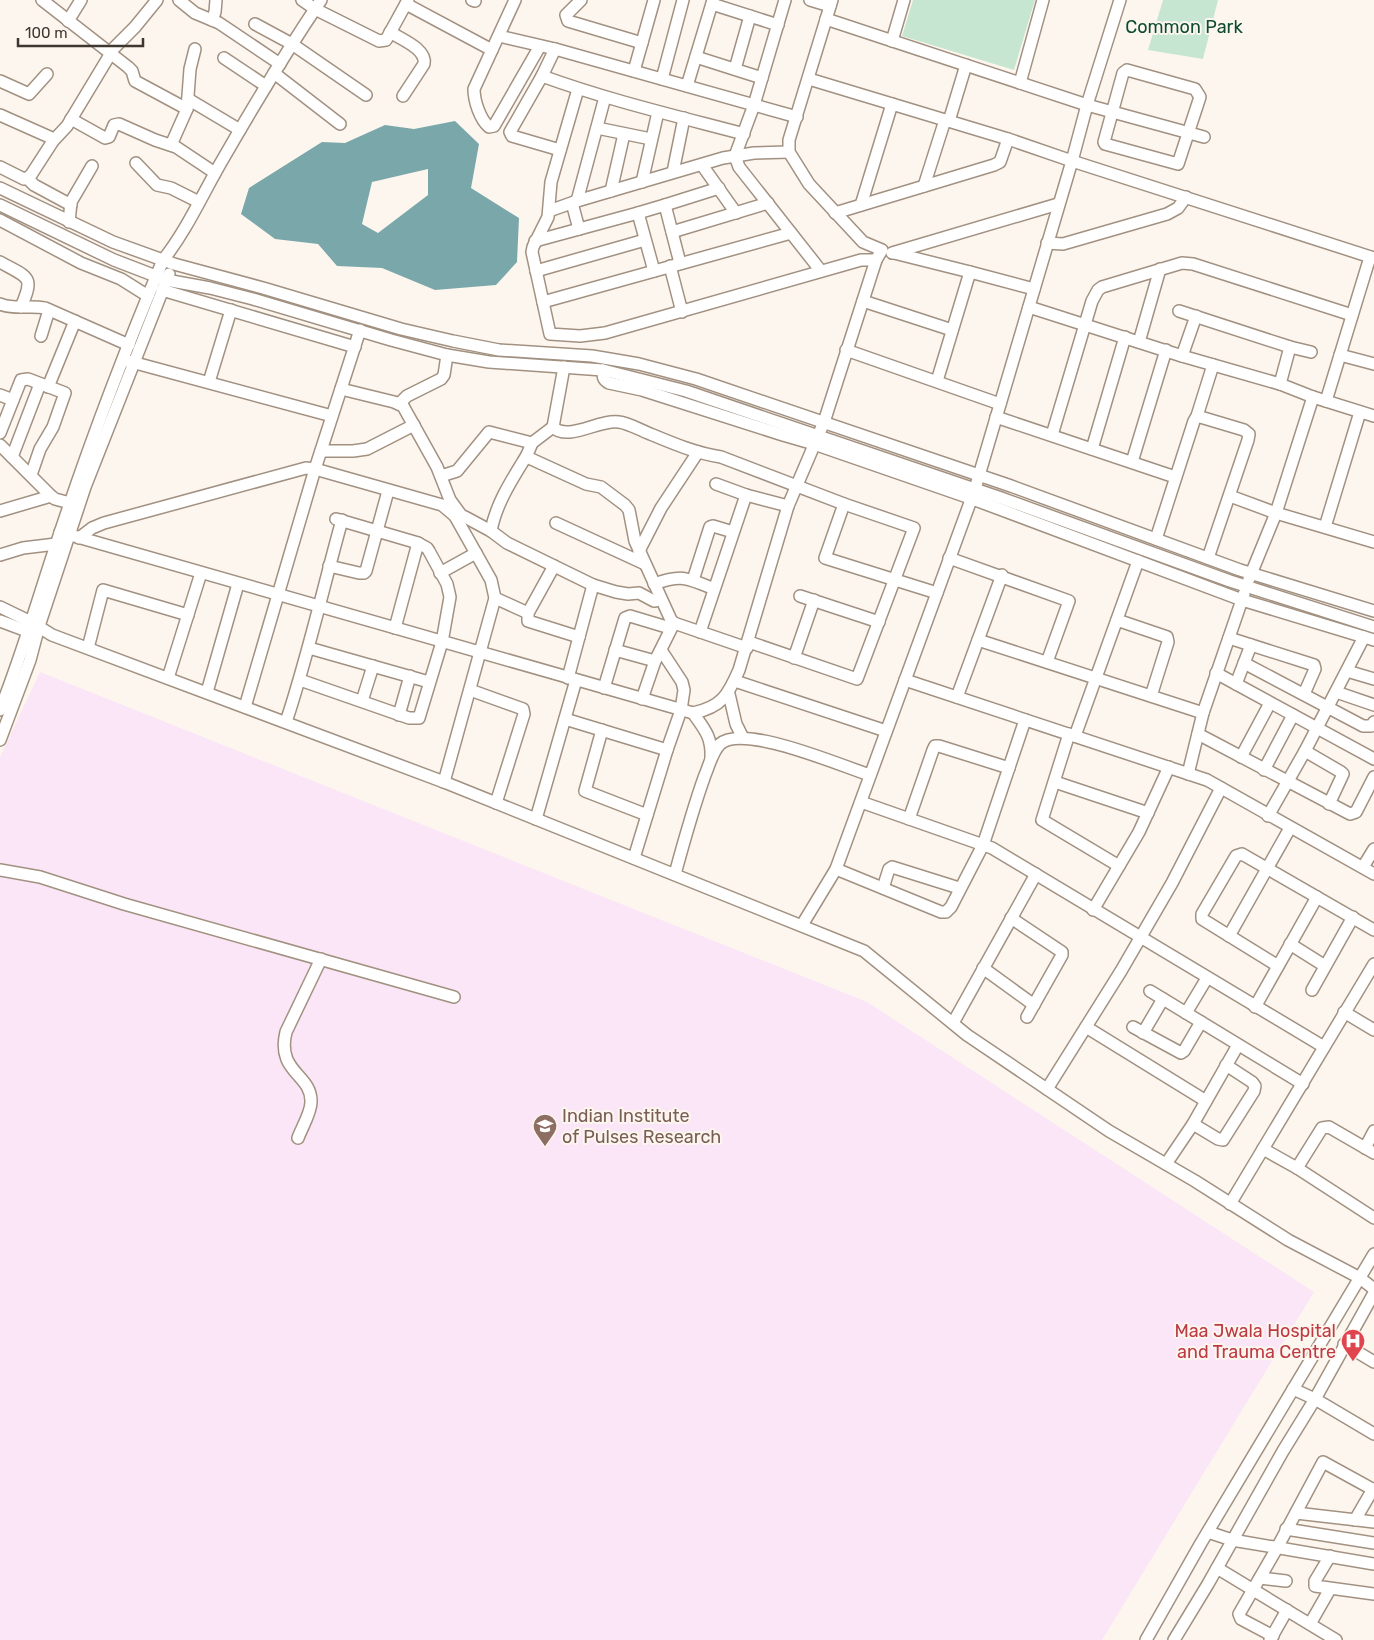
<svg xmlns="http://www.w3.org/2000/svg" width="1374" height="1640" font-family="Rubik,sans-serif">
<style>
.education{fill:#fae6f6}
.green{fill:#c6e6d2}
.water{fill:#7aa7a9;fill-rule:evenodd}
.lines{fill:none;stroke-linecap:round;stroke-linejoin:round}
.minor-casing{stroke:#a29181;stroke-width:14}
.minor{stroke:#fff;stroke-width:11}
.labels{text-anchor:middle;stroke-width:4;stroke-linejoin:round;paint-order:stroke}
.park-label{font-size:18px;fill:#0d4c30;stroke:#fdf6ef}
.education-label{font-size:18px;fill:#785e54;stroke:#fdf6ef;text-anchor:start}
.health-label{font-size:18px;fill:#be3a42;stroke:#fdf6ef;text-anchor:end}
</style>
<rect width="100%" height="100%" fill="#fdf6ef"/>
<path class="education" d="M 40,672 L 867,1002 L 1314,1292 L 1102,1640 L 0,1640 L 0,757 Z"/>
<g class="green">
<path d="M 913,0 L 1035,0 L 1014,70 L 902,36 Z"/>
<path d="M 1163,0 L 1218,0 L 1203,59 L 1148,50 Z"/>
</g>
<path class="water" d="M 455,121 L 479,144 L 471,188 L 519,218 L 517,262 L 496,285 L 435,290 L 382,268 L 337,266 L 318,244 L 275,239 L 241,214 L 249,188 L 322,142 L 345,143 L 385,125 L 414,129 ZM 428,169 L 428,195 L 378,233 L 362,224 L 372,182 Z"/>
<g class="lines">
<defs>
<g id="minor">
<path d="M 42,0 L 128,67 L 132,71 L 135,81 L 187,109"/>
<path d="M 179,0 L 195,13 L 219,23 L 280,64"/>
<path d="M 302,0 L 315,9 L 379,41 L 386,40 L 408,0"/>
<path d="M 472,0 L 475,1"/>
<path d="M 515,0 L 474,89 C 474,101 480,119 489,127 L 494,126 L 540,46"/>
<path d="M 581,0 L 566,15 L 568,21 L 642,43"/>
<path d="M 785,0 L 754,105 L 735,156 L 739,167 L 821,271"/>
<path d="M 810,0 L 830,6"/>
<path d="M 406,4 L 492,50"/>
<path d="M 712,4 L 778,25"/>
<path d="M 826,19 L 1087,105 L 1204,137"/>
<path d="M 212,20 L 215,12 L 216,0"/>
<path d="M 68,21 L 81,0"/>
<path d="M 255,24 L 292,44 L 366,95"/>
<path d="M 390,32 C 401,39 427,49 424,64 L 403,96"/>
<path d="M 499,36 L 555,49 L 797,117"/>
<path d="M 892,41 L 904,0"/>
<path d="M 555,49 L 542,76 L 510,132 L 512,136 L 560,150"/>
<path d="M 696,57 L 762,78"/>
<path d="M 224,58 L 266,86"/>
<path d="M 735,69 L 750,16"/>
<path d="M 1127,70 L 1195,89 L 1200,97 L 1178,164 L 1105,144 L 1104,142 L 1123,73 Z"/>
<path d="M 634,71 L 654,0"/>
<path d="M 274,73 L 340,124"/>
<path d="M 542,76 C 608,100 676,116 744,134"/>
<path d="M 662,79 L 683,0"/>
<path d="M 809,79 L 1008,139 L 1072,161 L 1374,258"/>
<path d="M 0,81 L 29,94 L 47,74"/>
<path d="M 1020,83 L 1043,0"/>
<path d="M 687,86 L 713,0"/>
<path d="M 578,89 L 551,182 L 548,217 L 533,247 L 532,252 L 550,334 L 580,336 L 605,333 L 861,260 L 876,260"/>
<path d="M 188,99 L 240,130"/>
<path d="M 0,115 L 54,139"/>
<path d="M 71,119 L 105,138 L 109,137 L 114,125 L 119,124 L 155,140 L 176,147 L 215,173"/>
<path d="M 949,121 L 966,65"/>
<path d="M 597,128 L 651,139"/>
<path d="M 171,145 L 187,109 L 190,69 L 195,49"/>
<path d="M 136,163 L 157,185 L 171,188 L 199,202"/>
<path d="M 702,165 L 736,213"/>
<path d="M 0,167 L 24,179 L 27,178 L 31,175 L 53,141 L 67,126 L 114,48 L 135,27 L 157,0"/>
<path d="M 673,172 L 684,118"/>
<path d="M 27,178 L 34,185 L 71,205"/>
<path d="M 642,182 L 658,112"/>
<path d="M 924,186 L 945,120"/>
<path d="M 0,188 L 113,242 L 174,264 L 263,288 L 401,329 L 453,341 L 499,350 L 592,356 L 639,364 L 696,379 L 1011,486 L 1240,570 L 1374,611"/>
<path d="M 611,191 L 624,134"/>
<path d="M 577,201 L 605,97"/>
<path d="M 572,203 L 579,229"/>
<path d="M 0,205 L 114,260 L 166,280 L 210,288 L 253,299 L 391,340 L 447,355 L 489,362 L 603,370 L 686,391 L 1001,498 L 1230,581 L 1374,627"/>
<path d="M 665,205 L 719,188"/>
<path d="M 861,205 L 892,104"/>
<path d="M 549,211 L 577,201 L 723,158 L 754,153 L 789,152"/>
<path d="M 835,213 L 994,165 L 1000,162 L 1008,139"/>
<path d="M 0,220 L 81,263 L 121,279 L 148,296"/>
<path d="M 69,222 L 71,202 L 92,166"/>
<path d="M 672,232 L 768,203"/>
<path d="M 535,241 L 638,213"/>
<path d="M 1047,243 L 1063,244 L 1167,214 L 1178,208 L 1186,197"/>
<path d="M 892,253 L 1058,204"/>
<path d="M 894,253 L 970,272"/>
<path d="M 0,262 C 28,278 35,275 21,307"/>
<path d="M 670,266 L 682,312"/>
<path d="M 536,271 L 645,240"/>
<path d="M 654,271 L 638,213 L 665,205 L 680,263"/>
<path d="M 162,290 L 355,347"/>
<path d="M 863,301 L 952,330"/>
<path d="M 543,302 L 791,233"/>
<path d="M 0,304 C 15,310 30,305 45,308 L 129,345"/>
<path d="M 1029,307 L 1182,356 L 1280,384 L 1313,397 L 1374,416"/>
<path d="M 1179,311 L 1290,347 L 1311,352"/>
<path d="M 41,336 L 49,310"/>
<path d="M 1139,342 L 1160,269"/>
<path d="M 846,350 L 1000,404"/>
<path d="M 1340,355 L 1374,364"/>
<path d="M 1182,356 L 1196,316"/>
<path d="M 128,361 L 332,416"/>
<path d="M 603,370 C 603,377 603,380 609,383 L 642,390 L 783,435 L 814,444 L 970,498 L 1242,600 L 1374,640"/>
<path d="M 937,381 L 970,272 L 1034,289"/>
<path d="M 209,382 L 231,310"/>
<path d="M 1280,384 L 1290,347"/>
<path d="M 48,387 L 75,321"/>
<path d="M 341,389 L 394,402 L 403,406 L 437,467 L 450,500 L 461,515"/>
<path d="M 0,395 L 13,400"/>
<path d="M 1326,401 L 1370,257"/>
<path d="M 399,404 L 407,396 L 441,379 L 444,375 L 447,355"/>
<path d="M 1197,416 L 1244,430 L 1249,434 L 1248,440 L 1208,558"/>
<path d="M 996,417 L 1175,477"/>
<path d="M 553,427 L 564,367"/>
<path d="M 0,433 L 21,380 L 28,379 L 65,393 L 53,427 L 40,449 L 31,475"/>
<path d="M 1052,435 L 1092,301 L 1098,290 L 1102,287 L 1182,263 L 1193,264 L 1352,315"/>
<path d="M 0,445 L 51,496 L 55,499 L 70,503"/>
<path d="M 1092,449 L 1125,337"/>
<path d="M 321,451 L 353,451 L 367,449 L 414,425"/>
<path d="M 527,455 C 513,478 496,503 491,531 L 507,543 L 593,585 L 568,678"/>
<path d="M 12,457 L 40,384"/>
<path d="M 1132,462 L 1166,350"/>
<path d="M 441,476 L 457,471 L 489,432 L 532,443"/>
<path d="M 716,484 L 746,495 L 788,506"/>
<path d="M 1230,496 L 1276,513 L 1374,542"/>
<path d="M 844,504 L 825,558 L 937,593"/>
<path d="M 0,511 L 51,496"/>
<path d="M 455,516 L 465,517 L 491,531"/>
<path d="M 336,519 L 418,543 L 395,628"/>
<path d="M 556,523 L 645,564"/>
<path d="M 1325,527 L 1360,412"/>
<path d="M 60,532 L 693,713 C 722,707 728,695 739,670 L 788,506 L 824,422 L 876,260 L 882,250 L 863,242 L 809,184 L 789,152 L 789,140 L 832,0"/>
<path d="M 79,538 L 92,528 L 104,523 L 306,468 L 315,469 L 442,505 L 455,516 L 491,580 L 495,598 L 444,782"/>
<path d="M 1156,539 L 1194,421 L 1197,416 L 1213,365"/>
<path d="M 639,551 L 661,508 L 698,452"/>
<path d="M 0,555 L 23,548 L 56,544"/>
<path d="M 949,558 L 1069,601 L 1047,662"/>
<path d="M 329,566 L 359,573 L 364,573 L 366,571 L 388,491"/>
<path d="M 554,566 L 528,613 L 528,621 L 579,637"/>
<path d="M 440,573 L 476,553"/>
<path d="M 1249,579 L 1276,513 L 1313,397"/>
<path d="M 693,580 L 710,527 L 713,526 L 733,532"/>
<path d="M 654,584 C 682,574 688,578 714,589"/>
<path d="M 593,585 L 616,592 L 628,594 L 639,593 L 654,601 L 661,600"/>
<path d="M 800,596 L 879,622"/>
<path d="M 495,598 L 528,613"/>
<path d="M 0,607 L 31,622 L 52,635 L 444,782 L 864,951 L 967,1035 L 1109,1131 L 1195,1181 L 1288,1240 L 1360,1278 L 1374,1289"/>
<path d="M 1117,620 L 1167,637 L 1168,642 L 1151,696"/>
<path d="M 0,621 L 35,634"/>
<path d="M 700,632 L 746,495"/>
<path d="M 1229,638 L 1314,665 L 1315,669 L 1304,694"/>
<path d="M 978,640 L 1203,713"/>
<path d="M 88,648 L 103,590 L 188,615"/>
<path d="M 309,648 L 429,682"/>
<path d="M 747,648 L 674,623 L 671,620 L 635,541 L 629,510 L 625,505 L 601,487 L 586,484 L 529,458 L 527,455 L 532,443 L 553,427 C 568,442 599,419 619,422 C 628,423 638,429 648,433 C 672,443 695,453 721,457 L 844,504 L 914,528 L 857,679 L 749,642"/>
<path d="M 615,650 L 655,661"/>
<path d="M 794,658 L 814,600"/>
<path d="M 1244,663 L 1363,726 L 1371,726 L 1374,722"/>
<path d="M 1347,671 L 1374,679"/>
<path d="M 1216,673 L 1374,759"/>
<path d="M 168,678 L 201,573"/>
<path d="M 300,680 L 409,718 L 419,718 L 442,642 L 450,597 L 447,584 L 429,551 L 427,548 L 418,543"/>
<path d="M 905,680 L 1207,780 L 1374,874"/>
<path d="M 735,681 L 886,731"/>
<path d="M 1236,684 L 1251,645"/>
<path d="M 604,688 L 625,618 L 630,616 L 670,628"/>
<path d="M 470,690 L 523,709 L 524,714 L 496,803"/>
<path d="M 207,692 L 238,584"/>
<path d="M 1336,692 L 1374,705"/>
<path d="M 729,694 L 736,724 L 743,738"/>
<path d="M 957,697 L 1002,575"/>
<path d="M 642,699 L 655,661 L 674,623"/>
<path d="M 362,701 L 373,666"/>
<path d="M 245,707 L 315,469 L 360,330"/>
<path d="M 0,710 C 24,650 41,588 62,527 C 92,437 126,348 163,260 C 187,230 203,193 223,159 C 254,105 286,52 321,0"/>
<path d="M 693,713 C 705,730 712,737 711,758"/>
<path d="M 399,715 L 410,676"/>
<path d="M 565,719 L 667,750"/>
<path d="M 286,722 C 308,656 323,588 342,520"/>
<path d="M 602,730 L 585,791 L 647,815"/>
<path d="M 1069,734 L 1042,820 L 1119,866"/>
<path d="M 1198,734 L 1350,814 L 1356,812 L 1374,777"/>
<path d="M 1075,736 L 1138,561"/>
<path d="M 0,740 L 30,660 L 39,626 L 85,487 L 169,274"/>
<path d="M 1305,751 L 1341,772 L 1343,774 L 1329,804"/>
<path d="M 1241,757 L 1270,703"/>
<path d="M 1264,770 L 1293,715"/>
<path d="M 1188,774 L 1203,713 L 1244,594"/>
<path d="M 1055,782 L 1148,813"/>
<path d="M 861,802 L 992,848 L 1324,1047"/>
<path d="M 1268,816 L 1305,751 L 1364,637"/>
<path d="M 536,819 L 576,680"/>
<path d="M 909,819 L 933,750 L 935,746 L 939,746 L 1009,768"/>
<path d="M 634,858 L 667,750 L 681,710 L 684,690 L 682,682 L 661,650"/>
<path d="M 1363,867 L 1374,849"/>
<path d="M 836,869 L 941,912 L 946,912 L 951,907 L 983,845 L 1025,720"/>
<path d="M 0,870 L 40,877 L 124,904 L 454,997"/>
<path d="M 675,874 C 684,841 693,808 705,775 C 709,766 712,752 720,744 C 743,723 841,766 870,775"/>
<path d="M 883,888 L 889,869 L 892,867 L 959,888"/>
<path d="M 1093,910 L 1139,832 L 1169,767"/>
<path d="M 1011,918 L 1062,952 L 1062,955 L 1027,1017"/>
<path d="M 802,925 L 836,869 L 975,489 L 1072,161 L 1087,105 L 1120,0"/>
<path d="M 1229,936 L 1290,828"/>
<path d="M 1290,944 L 1325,966"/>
<path d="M 1278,966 L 1202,919 L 1202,914 L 1236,856 L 1242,854 L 1374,930"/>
<path d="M 983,968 L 1034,1005"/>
<path d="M 1312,990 L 1353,917"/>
<path d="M 1150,991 L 1303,1084"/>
<path d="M 1255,1007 L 1317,897"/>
<path d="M 1344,1012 L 1374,1030"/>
<path d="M 1186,1013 L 1207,978"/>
<path d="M 953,1023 L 1036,874"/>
<path d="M 1086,1027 L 1206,1101"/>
<path d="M 1133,1027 L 1181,1053 L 1184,1051 L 1201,1022"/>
<path d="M 1143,1033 L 1163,999"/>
<path d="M 1047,1089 L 1121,971 L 1172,883 L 1221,788"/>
<path d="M 1193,1124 L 1218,1139 L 1223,1140 L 1254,1091 L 1255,1086 L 1252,1082 L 1226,1065"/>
<path d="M 298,1138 C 302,1127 311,1113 311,1102 C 312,1074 276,1073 286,1032 L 321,959"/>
<path d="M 1365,1148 L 1374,1131"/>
<path d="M 1263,1149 L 1297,1168 L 1374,1218"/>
<path d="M 1166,1164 L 1193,1124 L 1238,1045"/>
<path d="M 1297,1168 L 1322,1128 L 1329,1127 L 1374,1153"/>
<path d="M 1230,1204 L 1374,964"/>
<path d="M 1344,1344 L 1374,1362"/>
<path d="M 1293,1389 L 1315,1399 L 1374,1434"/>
<path d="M 1296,1513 L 1374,1522"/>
<path d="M 1355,1520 L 1373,1489"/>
<path d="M 1286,1529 L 1374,1543"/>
<path d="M 1208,1532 L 1232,1540 L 1374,1564"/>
<path d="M 1330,1556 L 1315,1581 L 1315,1586 L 1374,1594"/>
<path d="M 1217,1568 L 1336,1640"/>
<path d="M 1260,1578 L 1286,1581"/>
<path d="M 1310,1624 L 1330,1589"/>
<path d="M 1273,1636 L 1241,1619 L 1239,1614 L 1277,1548 L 1323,1462 L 1374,1490"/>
<path d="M 1146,1640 L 1201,1543 L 1374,1254"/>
<path d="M 1174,1640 L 1208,1584 L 1283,1451 L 1315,1399 L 1374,1293"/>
<path d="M 1270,1640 L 1287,1610"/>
</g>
</defs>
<use href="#minor" class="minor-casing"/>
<use href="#minor" class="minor"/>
</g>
<defs>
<symbol id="university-pin" viewBox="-11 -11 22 30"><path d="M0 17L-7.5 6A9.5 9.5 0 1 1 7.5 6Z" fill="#8d6e63" stroke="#fdf6ef"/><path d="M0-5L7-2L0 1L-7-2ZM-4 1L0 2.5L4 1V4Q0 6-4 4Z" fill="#fff"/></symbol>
<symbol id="hospital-pin" viewBox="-11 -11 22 30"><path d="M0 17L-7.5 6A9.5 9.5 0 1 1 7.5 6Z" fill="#e0444e" stroke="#fdf6ef"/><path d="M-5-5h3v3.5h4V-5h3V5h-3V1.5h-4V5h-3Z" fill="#fff"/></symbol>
</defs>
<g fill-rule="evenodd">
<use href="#university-pin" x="531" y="1112" width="28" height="38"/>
<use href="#hospital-pin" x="1339" y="1327" width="28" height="38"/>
</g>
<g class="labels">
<g class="park-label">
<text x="1184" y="33">Common Park</text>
</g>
<g class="education-label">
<text x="562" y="1122">Indian Institute<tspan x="562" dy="21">of Pulses Research</tspan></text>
</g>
<g class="health-label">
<text x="1336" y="1337">Maa Jwala Hospital<tspan x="1336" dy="21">and Trauma Centre</tspan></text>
</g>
</g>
<path d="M18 38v8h125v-8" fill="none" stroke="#3e3730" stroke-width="2.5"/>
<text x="25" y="38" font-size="15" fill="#3e3730" stroke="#fdf6ef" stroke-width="4" paint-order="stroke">100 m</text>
</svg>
